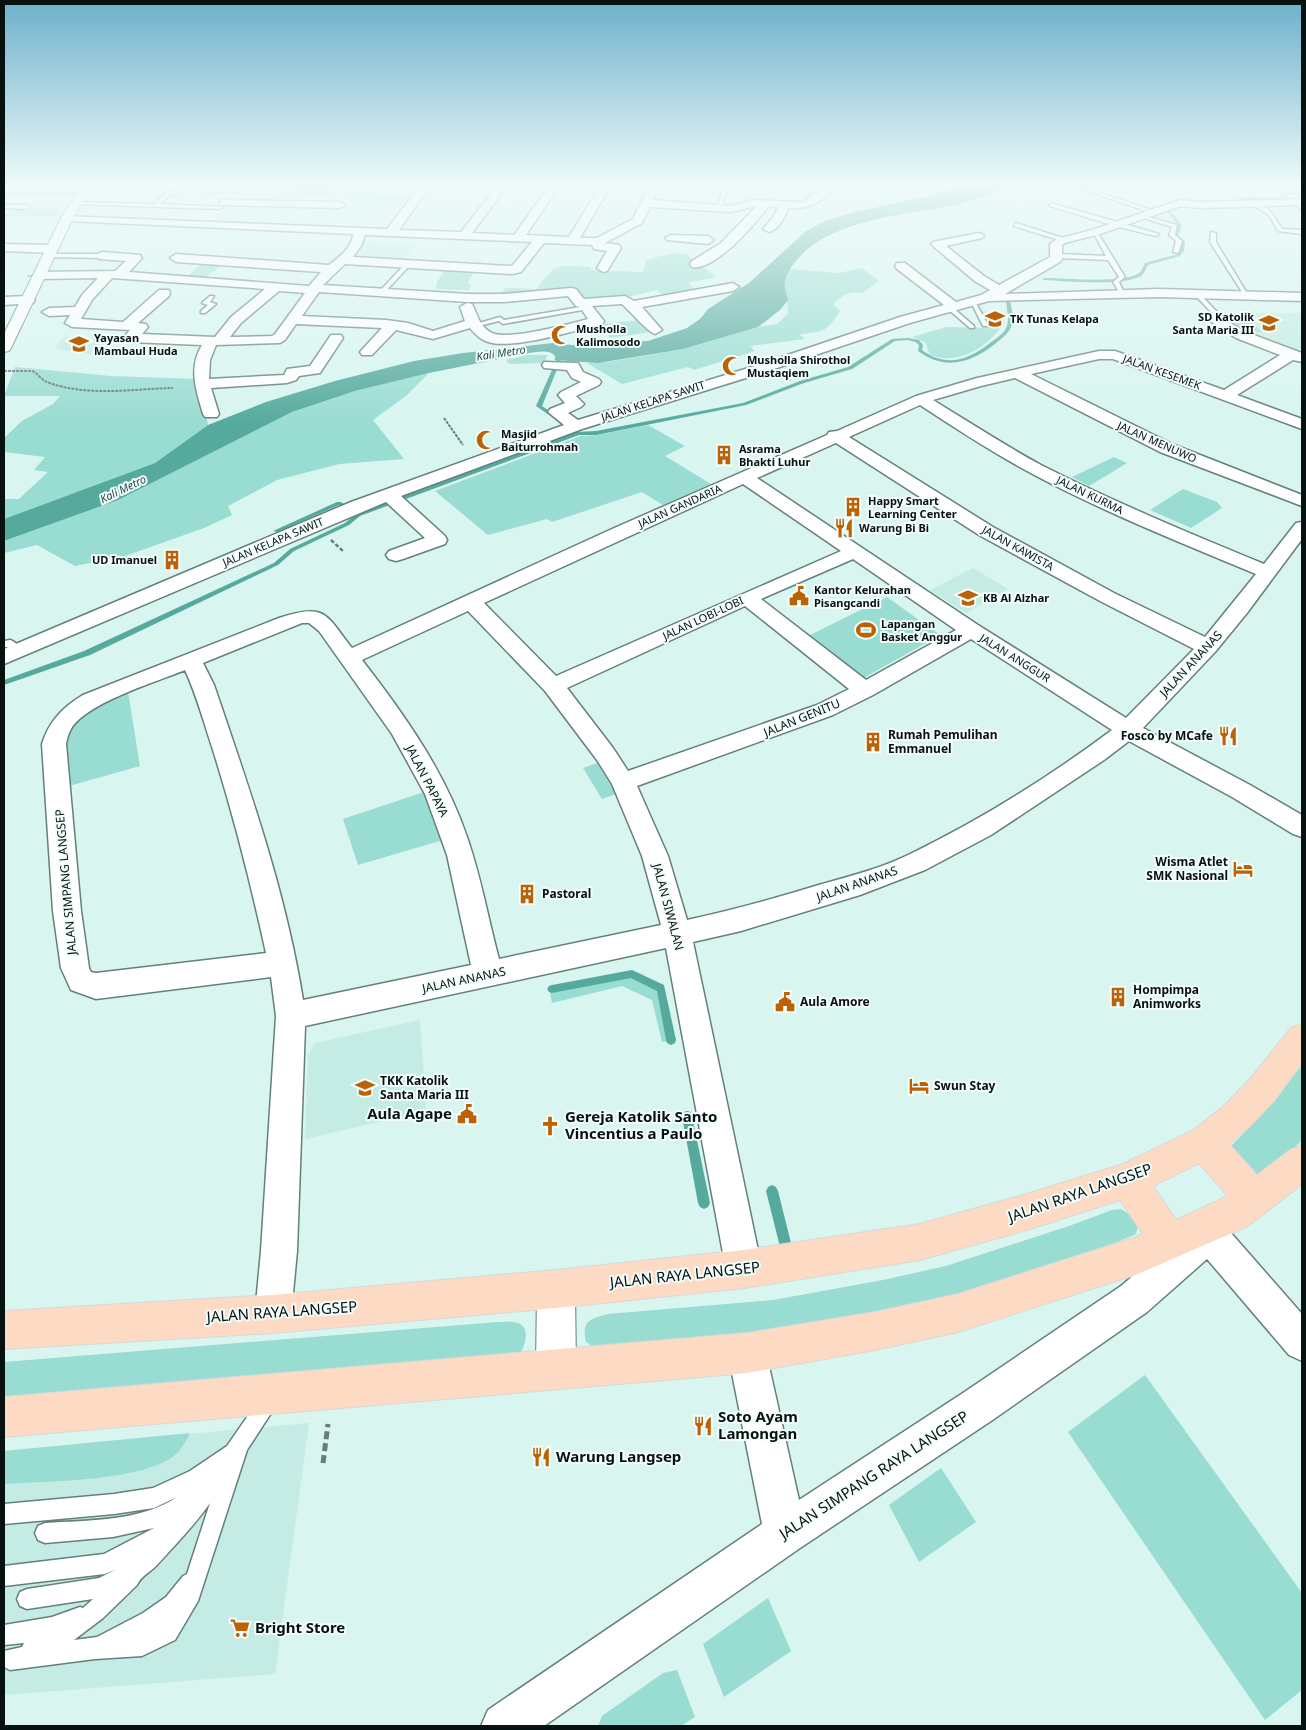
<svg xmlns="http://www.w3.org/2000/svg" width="1306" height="1730" font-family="'Noto Sans',sans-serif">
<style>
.built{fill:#c4ebe4}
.green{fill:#99dcd1}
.water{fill:#55a99d}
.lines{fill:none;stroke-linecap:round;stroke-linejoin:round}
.stream{fill:#55a99d;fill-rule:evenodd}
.service-casing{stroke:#657f7b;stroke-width:3}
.minor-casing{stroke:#657f7b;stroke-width:3}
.secondary-casing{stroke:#657f7b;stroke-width:2}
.primary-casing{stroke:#d7d9d9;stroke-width:2}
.path-far2{stroke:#6a7d7a;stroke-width:2;stroke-dasharray:3 1;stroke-linecap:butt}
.path-far1{stroke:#6a7d7a;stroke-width:2.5;stroke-dasharray:4 2;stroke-linecap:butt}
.path{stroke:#6a7d7a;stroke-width:5;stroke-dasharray:8 4;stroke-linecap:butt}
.service{fill:#fff;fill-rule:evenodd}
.minor{fill:#fff;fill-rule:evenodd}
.secondary{fill:#fff;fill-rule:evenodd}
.primary{fill:#fddac4;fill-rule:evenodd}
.labels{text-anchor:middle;stroke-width:4;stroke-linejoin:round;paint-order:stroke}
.far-poi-label{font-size:11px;font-weight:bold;fill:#071110;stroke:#f3fefc;text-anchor:start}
.far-water-label{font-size:11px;font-style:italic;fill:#1f4641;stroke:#f3fefc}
.far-street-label{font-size:11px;fill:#071110;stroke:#f3fefc}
.street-label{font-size:12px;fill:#071110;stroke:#f3fefc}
.poi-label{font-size:12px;font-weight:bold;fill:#071110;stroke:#f3fefc;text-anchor:start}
.near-poi-label{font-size:15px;font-weight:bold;fill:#071110;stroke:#f3fefc;text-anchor:start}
.near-street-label{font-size:15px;fill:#071110;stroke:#f3fefc}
</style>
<rect width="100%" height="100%" fill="#d8f5f0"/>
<g class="built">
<path d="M 374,200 L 407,201 L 403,208 L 370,207 Z"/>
<path d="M 362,242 L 417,245 L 401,262 L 350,260 Z"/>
<path d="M 982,305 L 989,314 L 1006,315 L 1004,325 L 987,324 L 978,306 Z"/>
<path d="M 1225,313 L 1302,313 L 1302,347 L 1296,350 L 1244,332 Z"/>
<path d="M 63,337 L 86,338 L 107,338 L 90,354 L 54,349 Z"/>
<path d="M 973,568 L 1008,589 L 966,613 L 930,590 Z"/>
<path d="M 420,1020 L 426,1111 L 305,1139 L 308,1055 L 315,1043 Z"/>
<path d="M 309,1423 L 275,1674 L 4,1695 L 4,1451 Z"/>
</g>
<g class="green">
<path d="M 293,185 L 338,185 L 333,191 L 333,197 L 291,196 L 295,191 L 288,190 Z"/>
<path d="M 345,193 L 347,193 L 411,194 L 407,201 L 343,199 Z"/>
<path d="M 59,209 L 56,217 L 4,216 L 12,210 Z"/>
<path d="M 672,253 L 686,254 L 716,277 L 688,283 L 697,292 L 667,298 L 657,290 L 624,298 L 585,302 L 573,290 L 500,297 L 505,288 L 537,289 C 557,260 558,266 591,267 L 590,270 L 643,272 L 646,260 Z"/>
<path d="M 204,261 L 218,262 L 213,266 L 221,266 L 206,277 L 188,276 Z"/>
<path d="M 446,268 L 475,270 L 468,283 L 471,284 L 469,290 L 436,289 L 437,282 Z"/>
<path d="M 862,268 L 879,281 L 862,293 C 848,291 843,295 833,304 L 840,311 C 834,320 828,331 816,332 C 810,333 806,333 800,335 L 805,339 L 750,346 L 755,351 L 694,370 L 688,367 L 622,384 L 587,363 L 608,362 L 683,349 L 758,327 L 777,324 L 788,313 C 788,293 780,288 789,269 L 839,273 Z"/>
<path d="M 1225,313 L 1242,313 L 1262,332 L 1244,332 Z"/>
<path d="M 642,320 L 651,332 L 610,338 L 602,324 Z"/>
<path d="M 946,327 L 1000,328 C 984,350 956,365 930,355 L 925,342 L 912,337 Z"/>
<path d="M 528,355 L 548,355 L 544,363 L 509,364 L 506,360 Z"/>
<path d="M 15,367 L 111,376 L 198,379 L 208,425 L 155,463 L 4,519 L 4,499 L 19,499 L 48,472 L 34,470 L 45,457 L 4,452 L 4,438 L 22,421 L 53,404 L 60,396 L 4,396 Z"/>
<path d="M 429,373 L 407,395 L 373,420 L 404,459 L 339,464 L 277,480 L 228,506 L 232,515 L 204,528 L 125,556 L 75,566 L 37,545 L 4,553 L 4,541 L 118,500 L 292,412 L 355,391 Z"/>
<path d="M 648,425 L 685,446 L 665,456 L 711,484 L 663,505 L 642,492 L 552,522 L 547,519 L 488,535 L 435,491 L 581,436 L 597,435 Z"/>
<path d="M 1114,457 L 1127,463 L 1089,486 L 1072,477 Z"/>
<path d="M 1183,489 L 1217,502 L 1222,508 L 1191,528 L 1150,510 Z"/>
<path d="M 887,597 L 940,635 L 862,679 L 808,636 Z"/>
<path d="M 128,692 L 140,766 L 69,786 L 66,730 L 82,712 Z"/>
<path d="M 597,763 L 616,794 L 602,799 L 583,768 Z"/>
<path d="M 424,792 L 443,840 L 358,865 L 343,819 Z"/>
<path d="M 633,976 L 659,989 L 669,1041 L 662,1042 L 652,1000 L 622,986 L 552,1003 L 550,992 Z"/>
<path d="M 1302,1066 L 1302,1140 L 1267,1175 L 1255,1176 L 1229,1148 L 1248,1129 Z"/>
<path d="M 1121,1209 L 1130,1215 L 1138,1225 L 1136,1234 L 1101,1249 L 959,1294 L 892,1310 L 784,1329 L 606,1349 L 592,1346 L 586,1342 C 581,1321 590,1319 608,1314 L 773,1300 L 883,1280 L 946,1266 L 1069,1226 L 1112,1210 Z"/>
<path d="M 498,1322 C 503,1322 512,1321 518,1323 C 531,1328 525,1345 520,1354 L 511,1358 L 4,1397 L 4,1362 Z"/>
<path d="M 1145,1375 L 1302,1593 L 1302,1690 L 1265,1720 L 1068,1432 Z"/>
<path d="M 190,1433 C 187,1439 183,1447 178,1452 C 150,1482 45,1481 4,1484 L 4,1451 Z"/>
<path d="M 941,1468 L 976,1522 L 919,1562 L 889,1505 Z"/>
<path d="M 768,1598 L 791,1651 L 724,1697 L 703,1644 Z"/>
<path d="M 677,1670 L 695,1717 L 681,1726 L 598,1726 L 602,1716 L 663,1673 Z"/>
</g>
<path class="water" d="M 966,185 L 1006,185 C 992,195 972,201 956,205 C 906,215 829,219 796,261 C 784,276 782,282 788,300 L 780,310 L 758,327 L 683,349 L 598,363 L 555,360 L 555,356 C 549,349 538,352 529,353 L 429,373 L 355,391 L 292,412 L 118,500 L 4,541 L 4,519 L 155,463 L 208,425 L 266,402 L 335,381 L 414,361 L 463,353 L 553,343 L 600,348 L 626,342 L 648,341 L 687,328 L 700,319 L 708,309 L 749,283 L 806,231 L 825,221 L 851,213 L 933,195 Z"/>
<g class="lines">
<g class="stream">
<path d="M 1247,197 L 1302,198 L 1302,200 L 1247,199 L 1237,202 L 1196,203 L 1170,211 L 1177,218 L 1182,225 L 1178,236 L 1185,242 L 1184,251 L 1180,256 L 1148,265 C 1146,268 1145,272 1142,275 C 1127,287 1064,281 1044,280 L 1042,279 L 1044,278 C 1063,278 1125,284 1139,273 C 1142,271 1143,267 1145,263 L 1178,254 L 1180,251 L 1181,242 L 1174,236 L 1178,225 L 1166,210 L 1196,201 L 1237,200 Z"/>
<path d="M 77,216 L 138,218 L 140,219 L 138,220 L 78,218 Z"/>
<path d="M 34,274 L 35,276 L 28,277 L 26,276 Z"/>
<path d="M 1006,299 L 1010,300 C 1012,309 1014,318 1011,327 C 1008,334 1001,339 995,344 C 971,363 945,371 918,351 L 919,345 L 915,342 L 908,340 L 895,341 L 852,369 L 804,383 L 746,405 L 596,435 L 579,435 L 360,516 L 349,525 L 294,551 L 278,565 L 90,655 L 4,685 L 4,680 L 84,651 L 274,563 L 290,549 L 345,523 L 356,514 L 576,432 L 596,431 L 743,403 L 800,381 L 848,367 L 892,339 L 908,338 L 919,340 L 923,345 L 922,350 C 946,368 968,360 990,343 C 995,339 1002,335 1005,330 C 1011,320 1006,309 1006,299 Z"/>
<path d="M 563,349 L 565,350 L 542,406 L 560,418 L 560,420 L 558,421 L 536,406 L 561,350 Z"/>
<path d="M 337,502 L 341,502 L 345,505 L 342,507 L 339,505 L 278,532 L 273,531 Z"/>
<path d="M 632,970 L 664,985 L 676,1040 L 675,1043 L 671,1045 L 667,1043 L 666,1040 L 657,991 L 631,978 L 552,993 L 549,992 L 547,989 L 549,986 L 552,985 Z"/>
<path d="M 687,1111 L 691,1112 L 692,1116 L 710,1203 L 708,1207 L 704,1209 L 700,1207 L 698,1203 L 682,1116 L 683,1112 Z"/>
<path d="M 772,1185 L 776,1187 L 778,1191 L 791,1243 L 789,1247 L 785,1249 L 781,1247 L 779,1243 L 766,1191 L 768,1187 Z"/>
</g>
<defs>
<g id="service">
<path d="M 728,185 L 722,208 L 717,209 L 724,186 Z"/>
<path d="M 1070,185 L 1077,185 L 1157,212 L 1152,213 Z"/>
<path d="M 1213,185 L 1220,185 L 1227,189 L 1223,190 Z"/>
<path d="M 1275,185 L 1280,185 L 1291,195 L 1302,196 L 1302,198 L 1288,198 Z"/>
<path d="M 184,187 L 186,188 L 180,194 L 169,195 L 160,204 L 223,207 L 220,209 L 72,204 L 75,202 L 154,204 L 166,192 L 177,191 Z"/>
<path d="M 4,189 L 85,190 L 88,192 L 4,193 Z"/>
<path d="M 1292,201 L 1296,201 L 1302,206 L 1302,210 L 1292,203 Z"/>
<path d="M 1252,202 C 1267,203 1275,217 1282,229 L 1302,230 L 1302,234 L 1278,231 L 1269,215 L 1252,204 Z"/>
<path d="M 1050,204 L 1054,204 L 1159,234 L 1156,236 L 1115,226 L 1050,206 Z"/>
<path d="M 4,205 L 27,205 L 30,207 L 27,209 L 4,208 Z"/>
<path d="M 1141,215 L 1177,225 L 1175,235 L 1182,241 L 1178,253 L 1173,252 L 1176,241 L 1169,235 L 1172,227 L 1141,217 Z"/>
<path d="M 1016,223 L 1066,239 L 1067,240 L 1062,241 L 1014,226 Z"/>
<path d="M 1096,230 L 1125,277 L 1119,282 L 1125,295 L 1121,295 L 1113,282 L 1119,277 L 1108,260 L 1058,258 L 1055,256 L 1058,254 L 1106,256 L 1093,232 Z"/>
<path d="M 1211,232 L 1216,233 L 1216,242 L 1248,295 L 1244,295 L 1210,242 Z"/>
<path d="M 49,254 L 103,254 L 106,256 L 103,258 L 47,257 Z"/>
<path d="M 406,263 L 411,264 L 383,294 L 379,294 L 379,292 Z"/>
<path d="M 1194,292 L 1198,292 L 1217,312 L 1217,314 L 1213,314 L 1194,294 Z"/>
<path d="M 210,296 L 214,296 L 210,302 L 216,304 L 205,313 L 201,313 L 201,311 L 208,305 L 202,303 Z"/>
<path d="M 970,300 L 974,300 L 987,323 L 1000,324 L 1000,326 L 983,326 Z"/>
<path d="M 586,306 L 589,308 L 588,309 L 503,324 L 499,321 L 475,327 L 472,325 L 500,317 L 504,320 Z"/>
<path d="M 948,307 L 952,307 L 974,326 L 974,328 L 970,328 L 948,309 Z"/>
<path d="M 10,640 C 15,641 23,650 21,654 L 13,654 L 7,647 L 4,647 L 4,641 Z"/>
<path d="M 270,1392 L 277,1394 L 279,1401 L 247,1450 L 198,1601 L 175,1640 L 142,1656 L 95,1659 L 10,1670 L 4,1667 L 4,1651 L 22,1647 L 24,1643 L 4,1645 L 4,1625 L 52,1617 L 80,1607 L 83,1608 L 93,1599 L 27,1609 L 20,1606 L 17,1599 L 20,1592 L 27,1589 L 99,1578 L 117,1569 L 105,1574 L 4,1586 L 4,1566 L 104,1554 L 154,1528 L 113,1537 L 45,1543 L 38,1540 L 35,1533 L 38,1526 L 45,1523 C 88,1520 139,1522 177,1497 L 154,1508 L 114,1514 L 4,1524 L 4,1504 L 114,1494 L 153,1488 L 190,1471 L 227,1446 L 263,1394 ZM 210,1503 L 187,1574 L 183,1576 L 166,1597 L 143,1613 L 97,1637 L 74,1640 L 103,1618 L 137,1585 C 141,1576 149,1573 156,1566 C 175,1545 194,1526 210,1503 Z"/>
</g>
<g id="minor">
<path d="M 4,185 L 11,185 L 4,190 Z"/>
<path d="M 183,185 L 239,186 L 244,189 L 239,192 L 184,191 L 179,188 Z"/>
<path d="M 421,185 L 431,185 L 399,230 L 461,232 L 498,185 L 508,185 L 472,233 L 514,235 L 550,185 L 560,185 L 526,235 L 569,237 L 601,185 L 611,185 L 580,238 L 597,238 L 633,219 L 649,185 L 659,185 L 653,200 L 731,206 L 752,200 L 803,202 L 824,185 L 835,185 C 821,203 811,209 788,208 C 785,217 779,229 769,232 L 763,229 L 774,216 L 778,207 L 768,207 C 756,223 714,272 692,267 L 690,264 L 692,261 L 721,243 L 757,206 L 731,212 L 650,207 L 642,223 L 605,243 L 619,245 L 621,248 L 607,271 L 603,272 L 597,268 L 607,251 L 594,249 L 592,245 L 544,243 L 521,272 L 512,274 L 345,264 L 323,285 L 468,294 L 504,294 L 571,288 L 576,289 L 584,299 L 625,296 L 634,301 L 733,283 L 739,287 L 733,291 L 642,307 L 662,330 L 655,334 C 648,332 630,311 622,304 L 592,306 L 604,321 L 602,324 C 576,330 513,350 488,342 C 481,340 475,334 470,328 L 433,339 L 396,330 L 372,355 L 362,355 L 360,352 L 382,328 L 296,324 L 285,340 L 280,343 L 216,345 L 210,360 L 209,379 L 284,375 L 287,369 L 310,366 L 331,335 L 341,335 L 343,338 L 320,373 L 299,376 L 296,380 L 287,383 L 211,388 L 219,414 L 217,417 L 205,417 L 203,414 C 196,390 188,368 202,345 L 130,342 L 123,338 L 130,330 L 72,327 L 65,323 L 70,315 L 49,316 L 42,312 L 49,308 L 75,307 L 82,295 L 98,278 L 40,279 L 36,278 L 34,275 L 36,272 L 115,271 L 126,261 L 99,259 L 97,256 L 99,253 L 103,252 L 140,255 L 142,258 L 129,272 L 309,286 L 321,272 L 176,262 L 170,258 L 176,254 L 329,265 C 339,257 352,248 353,234 L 67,221 L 63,220 L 61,218 L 63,216 L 387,229 ZM 365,235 L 532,242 L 512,266 L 353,257 L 361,246 ZM 112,278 L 265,289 L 231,317 L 215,337 L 142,334 L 148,327 L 146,324 L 138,323 L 169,296 L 170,293 L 169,290 L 159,290 L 123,322 L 81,319 L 92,300 ZM 279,291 L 305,293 L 275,334 L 272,336 L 230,337 L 241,323 ZM 319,292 L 468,302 L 504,302 L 568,296 L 576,306 L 580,307 L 588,319 C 569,324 504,342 490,332 C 478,324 478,315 472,304 L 467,303 L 460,307 L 465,321 L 433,331 L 408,323 L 386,320 L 302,316 Z"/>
<path d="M 1302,199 L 1302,205 L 1200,208 L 1181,206 L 1100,234 L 1065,243 L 1062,245 L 1062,259 L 1060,262 L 1005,294 L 1159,289 L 1302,293 L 1302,301 L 1159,297 L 989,301 L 910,323 L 765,372 L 582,429 L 401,496 L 445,536 L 447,540 L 445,544 L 403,559 L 396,561 L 389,559 L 386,555 L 389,551 L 425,538 L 386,502 L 4,664 L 4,649 L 351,502 L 564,425 L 548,412 L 550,409 L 565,403 L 558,395 L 561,392 L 581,382 L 572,378 L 567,370 L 544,368 L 542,365 L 544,362 L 578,363 L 583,372 L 599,379 L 601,382 L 599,385 L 576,396 L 584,404 L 581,407 L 568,413 L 578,420 L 755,366 L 900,317 L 944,305 L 897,269 L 895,266 L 897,263 L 905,263 L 956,302 L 981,295 L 990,290 L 976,282 L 933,246 L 931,244 L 933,242 L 978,233 L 982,234 L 984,236 L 982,238 L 946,246 L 984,276 L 999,285 L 1050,257 L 1050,244 L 1057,239 L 1092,230 L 1180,200 L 1200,202 Z"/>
<path d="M 224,200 L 340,202 L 345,205 L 340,208 L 220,205 L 219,203 L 220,201 Z"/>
<path d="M 671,235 L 708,236 L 714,240 L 708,244 L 667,240 L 665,238 Z"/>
<path d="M 4,244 L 52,245 L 58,249 L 52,253 L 4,251 Z"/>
<path d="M 28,296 L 35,300 L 33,303 L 4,305 L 4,297 Z"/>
<path d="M 1215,314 L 1246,332 L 1302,353 L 1302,362 L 1293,360 L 1237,395 L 1302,419 L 1302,429 L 1113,359 L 1099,359 L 1031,374 L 1172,444 L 1302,495 L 1302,506 L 1160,452 L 1015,378 L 981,386 L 933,400 C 969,422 1004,445 1041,465 C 1114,502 1189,533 1264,564 L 1296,523 L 1302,522 L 1302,539 L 1247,613 L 1215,652 L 1143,728 L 1250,785 L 1302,815 L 1302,837 L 1293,834 L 1232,797 L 1129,741 L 1104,760 L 991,835 L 925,870 L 860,895 L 741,931 L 693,942 L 762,1269 L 757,1282 L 744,1287 L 731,1282 L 726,1269 L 666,948 L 305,1026 L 297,1251 L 291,1314 L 286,1327 L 273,1332 L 260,1327 L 255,1314 L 261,1251 L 276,1016 L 271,977 L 96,999 L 71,990 L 61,968 L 53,911 L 42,744 C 49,721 63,707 83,695 L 279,618 C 326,602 326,615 352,648 L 612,529 L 827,435 L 829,432 L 837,431 L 916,396 L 977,378 L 1099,351 L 1115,351 L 1224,390 L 1280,355 L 1236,338 L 1210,321 L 1208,318 L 1210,315 ZM 920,405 C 955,428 990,451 1027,471 C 1101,511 1179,542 1256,574 L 1205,637 L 1114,593 L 993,527 L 849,437 ZM 836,443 L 979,535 L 1100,601 L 1194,649 L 1126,718 L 978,625 L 757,478 ZM 743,484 L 841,551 L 556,676 L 484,603 ZM 853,559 L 956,630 L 866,680 L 761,599 ZM 745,606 L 849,689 L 817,705 L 628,771 L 613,748 L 567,688 ZM 468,611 L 545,691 L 597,760 L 612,784 L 642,856 L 661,925 L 499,959 C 488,918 481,877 467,837 C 445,772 404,714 362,660 ZM 302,623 L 309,623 L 319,631 L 392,734 L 425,794 L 447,855 L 471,965 L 303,1000 C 286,892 249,788 214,685 L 203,663 ZM 971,639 L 1112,730 C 1049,777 979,821 908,855 C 881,868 851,876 822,884 C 777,898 733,910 687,920 L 668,856 L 637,786 L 833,715 L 873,695 ZM 185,670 C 197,696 204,723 213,750 C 234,817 251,884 266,953 L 96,973 L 91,972 L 89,968 L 81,911 L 66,744 C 67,739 68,734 71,729 C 86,703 156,682 185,670 Z"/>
<path d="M 1203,1210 L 1227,1217 L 1232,1229 L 1231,1233 L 1302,1314 L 1302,1361 L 1289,1355 L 1207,1259 L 1147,1312 L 991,1421 L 800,1548 L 544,1726 L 481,1726 L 488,1710 L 762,1524 L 728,1353 L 734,1340 L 747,1334 L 760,1340 L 766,1353 L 799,1500 L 963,1393 L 1121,1286 L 1187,1230 L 1186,1227 L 1191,1215 Z"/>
</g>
<g id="secondary">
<path d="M 85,185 L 96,185 L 80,205 L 73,218 L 11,348 L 9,351 L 4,352 L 4,334 L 61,218 L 71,202 Z"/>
<path d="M 556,1270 L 569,1276 L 575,1289 L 576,1368 L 570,1382 L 556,1388 L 542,1382 L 536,1368 L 537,1289 L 543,1276 Z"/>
</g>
<path id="primary" d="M 1302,1024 L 1302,1063 L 1274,1101 L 1249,1127 L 1229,1144 L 1257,1175 L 1290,1150 L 1302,1145 L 1302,1184 L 1248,1226 L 1138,1274 L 958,1332 L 875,1350 L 747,1373 L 4,1437 L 4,1397 L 747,1333 L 875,1312 L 958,1294 L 1136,1237 L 1143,1234 L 1120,1200 L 1030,1229 L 920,1260 L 744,1288 L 556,1308 L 273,1333 L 4,1349 L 4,1311 L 273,1295 L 556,1270 L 744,1250 L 920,1224 L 1030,1193 L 1123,1164 L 1192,1131 L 1225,1105 L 1250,1079 L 1291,1028 ZM 1199,1163 L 1228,1196 L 1176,1220 L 1153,1186 Z"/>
</defs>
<use href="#service" class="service-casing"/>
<use href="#minor" class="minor-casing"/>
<use href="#secondary" class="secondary-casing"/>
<use href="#primary" class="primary-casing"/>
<g class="path-far2">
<path d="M 4,371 L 32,371 C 38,373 41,380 47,382 C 85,397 133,389 173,388"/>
<path d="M 444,418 L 463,445"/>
</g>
<path class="path-far1" d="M 331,540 L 343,551"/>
<path class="path" d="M 323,1463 L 328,1424"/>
<use href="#service" class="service"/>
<use href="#minor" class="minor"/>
<use href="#secondary" class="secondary"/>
<use href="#primary" class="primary"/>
</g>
<linearGradient id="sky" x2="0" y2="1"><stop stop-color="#6db0ca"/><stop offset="0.43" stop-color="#edfaf8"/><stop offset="1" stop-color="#edfaf8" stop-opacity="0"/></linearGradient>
<rect width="1306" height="427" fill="url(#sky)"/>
<defs>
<symbol id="school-bare" viewBox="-9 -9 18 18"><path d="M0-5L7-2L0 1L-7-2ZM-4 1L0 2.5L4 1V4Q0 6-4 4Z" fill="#bc6105" stroke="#f3fefc" stroke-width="2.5" paint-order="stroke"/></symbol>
<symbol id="mosque-bare" viewBox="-9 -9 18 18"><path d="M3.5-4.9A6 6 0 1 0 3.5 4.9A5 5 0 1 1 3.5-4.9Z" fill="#bc6105" stroke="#f3fefc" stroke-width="2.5" paint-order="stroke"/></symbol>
<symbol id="building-bare" viewBox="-9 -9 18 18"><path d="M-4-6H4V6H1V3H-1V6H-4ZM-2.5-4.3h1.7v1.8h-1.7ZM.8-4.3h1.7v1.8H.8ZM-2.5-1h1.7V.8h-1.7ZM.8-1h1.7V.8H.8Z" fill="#bc6105" stroke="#f3fefc" stroke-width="2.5" paint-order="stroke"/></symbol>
<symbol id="restaurant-bare" viewBox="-9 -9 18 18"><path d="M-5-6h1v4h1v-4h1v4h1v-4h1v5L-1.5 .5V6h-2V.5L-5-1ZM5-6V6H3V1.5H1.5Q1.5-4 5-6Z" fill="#bc6105" stroke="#f3fefc" stroke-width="2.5" paint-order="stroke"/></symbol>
<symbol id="civic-bare" viewBox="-9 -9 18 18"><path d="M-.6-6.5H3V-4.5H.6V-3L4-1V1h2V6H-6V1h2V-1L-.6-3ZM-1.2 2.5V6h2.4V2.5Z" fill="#bc6105" stroke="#f3fefc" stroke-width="2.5" paint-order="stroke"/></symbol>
<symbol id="stadium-bare" viewBox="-9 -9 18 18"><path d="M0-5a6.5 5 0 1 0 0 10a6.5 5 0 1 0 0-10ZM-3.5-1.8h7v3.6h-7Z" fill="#bc6105" stroke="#f3fefc" stroke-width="2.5" paint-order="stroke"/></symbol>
<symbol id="hotel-bare" viewBox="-9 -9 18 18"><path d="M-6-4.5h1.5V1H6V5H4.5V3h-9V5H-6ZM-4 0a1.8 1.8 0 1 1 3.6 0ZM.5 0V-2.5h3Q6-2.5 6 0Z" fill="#bc6105" stroke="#f3fefc" stroke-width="2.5" paint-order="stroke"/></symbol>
<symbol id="church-bare" viewBox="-9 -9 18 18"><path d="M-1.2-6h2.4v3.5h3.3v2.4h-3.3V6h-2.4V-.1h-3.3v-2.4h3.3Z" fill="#bc6105" stroke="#f3fefc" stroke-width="2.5" paint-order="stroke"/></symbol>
<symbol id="supermarket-bare" viewBox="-9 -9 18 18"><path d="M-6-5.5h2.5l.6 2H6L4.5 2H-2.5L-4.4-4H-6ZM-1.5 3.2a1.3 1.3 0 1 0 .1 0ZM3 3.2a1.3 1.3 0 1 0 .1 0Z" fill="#bc6105" stroke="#f3fefc" stroke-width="2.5" paint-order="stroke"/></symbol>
</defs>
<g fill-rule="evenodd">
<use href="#school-bare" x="981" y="305" width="28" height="28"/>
<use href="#school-bare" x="1255" y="309" width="28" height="28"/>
<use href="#mosque-bare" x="547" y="321" width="28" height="28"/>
<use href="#school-bare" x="65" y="330" width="28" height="28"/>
<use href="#mosque-bare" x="718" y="352" width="28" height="28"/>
<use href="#mosque-bare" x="472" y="426" width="28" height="28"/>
<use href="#building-bare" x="710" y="441" width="28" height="28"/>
<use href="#building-bare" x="839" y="493" width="28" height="28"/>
<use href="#restaurant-bare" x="830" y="514" width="28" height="28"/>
<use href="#building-bare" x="158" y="546" width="28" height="28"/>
<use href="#civic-bare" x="785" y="582" width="28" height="28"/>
<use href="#school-bare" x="954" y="584" width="28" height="28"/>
<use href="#stadium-bare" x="852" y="616" width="28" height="28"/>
<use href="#restaurant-bare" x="1214" y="722" width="28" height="28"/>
<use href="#building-bare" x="859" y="728" width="28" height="28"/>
<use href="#hotel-bare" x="1229" y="855" width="28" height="28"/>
<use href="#building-bare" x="513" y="880" width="28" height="28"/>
<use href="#building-bare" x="1104" y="983" width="28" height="28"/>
<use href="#civic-bare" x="771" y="988" width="28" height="28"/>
<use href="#hotel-bare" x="905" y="1072" width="28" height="28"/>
<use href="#school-bare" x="351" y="1074" width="28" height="28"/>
<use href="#civic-bare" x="453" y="1100" width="28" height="28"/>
<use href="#church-bare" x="536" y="1112" width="28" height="28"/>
<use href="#restaurant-bare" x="689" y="1412" width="28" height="28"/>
<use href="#restaurant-bare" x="527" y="1443" width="28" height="28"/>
<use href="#supermarket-bare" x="226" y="1614" width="28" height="28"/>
</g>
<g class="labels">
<g class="far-poi-label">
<text x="1254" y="321" text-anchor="end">SD Katolik<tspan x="1254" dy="13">Santa Maria III</tspan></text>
<text x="1010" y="323">TK Tunas Kelapa</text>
<text x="576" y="333">Musholla<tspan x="576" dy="13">Kalimosodo</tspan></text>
<text x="94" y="342">Yayasan<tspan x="94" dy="13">Mambaul Huda</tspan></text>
<text x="747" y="364">Musholla Shirothol<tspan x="747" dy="13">Mustaqiem</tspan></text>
<text x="501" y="438">Masjid<tspan x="501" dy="13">Baiturrohmah</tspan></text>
<text x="739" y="453">Asrama<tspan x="739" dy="13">Bhakti Luhur</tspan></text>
<text x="868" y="505">Happy Smart<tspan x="868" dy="13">Learning Center</tspan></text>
<text x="859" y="532">Warung Bi Bi</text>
<text x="157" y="564" text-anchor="end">UD Imanuel</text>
<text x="814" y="594">Kantor Kelurahan<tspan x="814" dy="13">Pisangcandi</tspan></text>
<text x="983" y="602">KB Al Alzhar</text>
<text x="881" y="628">Lapangan<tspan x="881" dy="13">Basket Anggur</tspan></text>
</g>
<g class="far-water-label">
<text transform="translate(501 353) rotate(-9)" y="4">Kali Metro</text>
<text transform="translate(123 489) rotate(-26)" y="4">Kali Metro</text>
</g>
<g class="far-street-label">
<text transform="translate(1162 372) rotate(20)" y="4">JALAN KESEMEK</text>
<text transform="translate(653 401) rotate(-18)" y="4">JALAN KELAPA SAWIT</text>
<text transform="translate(1157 442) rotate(24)" y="4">JALAN MENUWO</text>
<text transform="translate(1090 495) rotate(26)" y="4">JALAN KURMA</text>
<text transform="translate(680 506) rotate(-24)" y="4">JALAN GANDARIA</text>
<text transform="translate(273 542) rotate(-23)" y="4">JALAN KELAPA SAWIT</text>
<text transform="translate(1018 548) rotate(29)" y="4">JALAN KAWISTA</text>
<text transform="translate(703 618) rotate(-25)" y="4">JALAN LOBI-LOBI</text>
<text transform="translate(1015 658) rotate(32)" y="4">JALAN ANGGUR</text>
</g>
<g class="street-label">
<text transform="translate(1191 664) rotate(-47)" y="4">JALAN ANANAS</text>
<text transform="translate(802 718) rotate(-22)" y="4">JALAN GENITU</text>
<text transform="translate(427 781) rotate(63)" y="4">JALAN PAPAYA</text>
<text transform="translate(66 882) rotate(-95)" y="4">JALAN SIMPANG LANGSEP</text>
<text transform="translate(857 884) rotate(-19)" y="4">JALAN ANANAS</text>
<text transform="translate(668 907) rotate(75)" y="4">JALAN SIWALAN</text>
<text transform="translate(464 980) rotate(-12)" y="4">JALAN ANANAS</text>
</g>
<g class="poi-label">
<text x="888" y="739">Rumah Pemulihan<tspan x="888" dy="14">Emmanuel</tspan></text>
<text x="1213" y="740" text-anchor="end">Fosco by MCafe</text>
<text x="1228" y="866" text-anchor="end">Wisma Atlet<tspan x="1228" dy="14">SMK Nasional</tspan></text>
<text x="542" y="898">Pastoral</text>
<text x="1133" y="994">Hompimpa<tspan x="1133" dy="14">Animworks</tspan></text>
<text x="800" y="1006">Aula Amore</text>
<text x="380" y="1085">TKK Katolik<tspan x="380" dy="14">Santa Maria III</tspan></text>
<text x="934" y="1090">Swun Stay</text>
</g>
<g class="near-poi-label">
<text x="452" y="1119" text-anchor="end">Aula Agape</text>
<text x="565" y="1122">Gereja Katolik Santo<tspan x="565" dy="17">Vincentius a Paulo</tspan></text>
<text x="718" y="1422">Soto Ayam<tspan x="718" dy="17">Lamongan</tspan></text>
<text x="556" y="1462">Warung Langsep</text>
<text x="255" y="1633">Bright Store</text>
</g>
<g class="near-street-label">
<text transform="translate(1080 1193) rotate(-19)" y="5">JALAN RAYA LANGSEP</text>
<text transform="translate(685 1275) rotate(-6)" y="5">JALAN RAYA LANGSEP</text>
<text transform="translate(282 1312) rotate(-4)" y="5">JALAN RAYA LANGSEP</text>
<text transform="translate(874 1475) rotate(-33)" y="5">JALAN SIMPANG RAYA LANGSEP</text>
</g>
</g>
<rect width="1306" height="1730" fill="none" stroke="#071110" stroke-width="10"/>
</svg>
